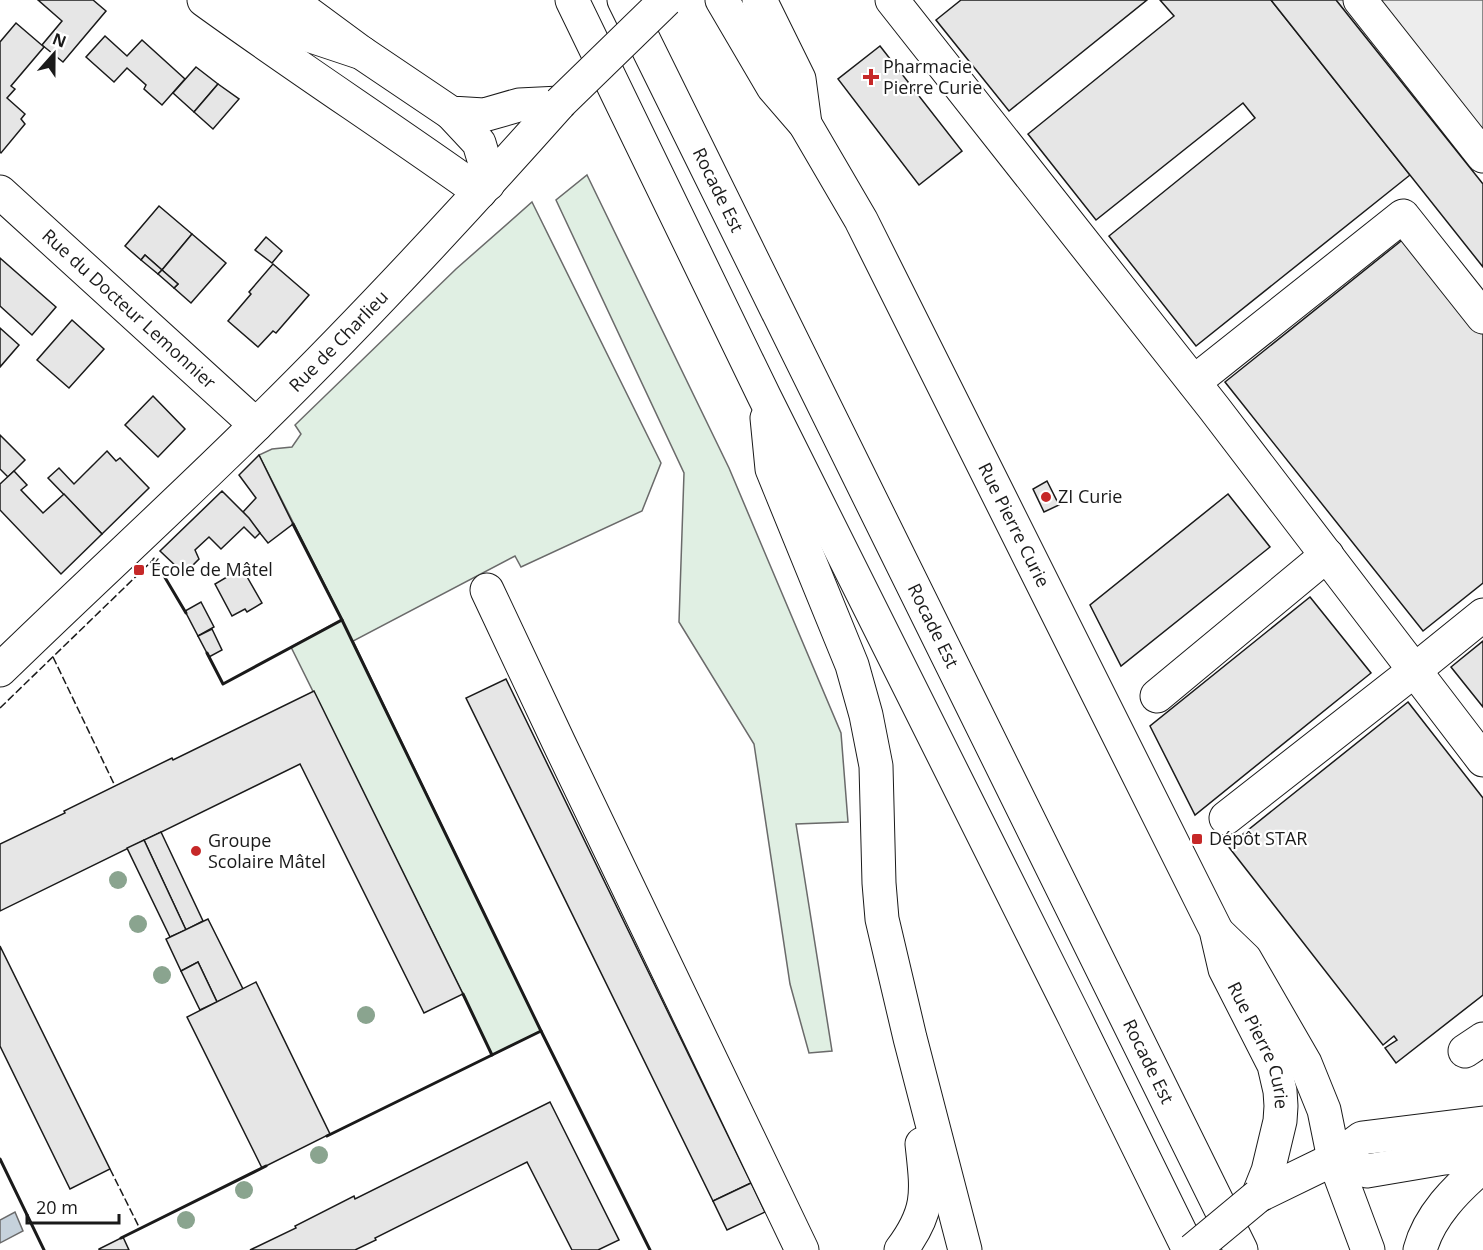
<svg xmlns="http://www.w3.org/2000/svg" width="1483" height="1250" font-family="'Open Sans',sans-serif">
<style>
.green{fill:#e0efe3;stroke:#6a6a6a;stroke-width:1.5}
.parking{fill:#ededed;stroke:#6a6a6a;stroke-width:1.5}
.water{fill:#c6d2dc;stroke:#6a6a6a;stroke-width:1.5}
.building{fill:#e6e6e6;stroke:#1a1a1a;stroke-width:1.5}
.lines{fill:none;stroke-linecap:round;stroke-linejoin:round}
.minor-casing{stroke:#1a1a1a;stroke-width:35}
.major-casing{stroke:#1a1a1a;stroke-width:35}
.highway-casing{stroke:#1a1a1a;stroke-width:35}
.minor{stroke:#fff;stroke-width:33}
.major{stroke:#fff;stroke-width:33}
.highway{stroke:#fff;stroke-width:33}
.major-bridge-casing{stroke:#1a1a1a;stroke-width:35;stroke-linecap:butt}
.major-bridge{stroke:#fff;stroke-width:33}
.fence{stroke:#1a1a1a;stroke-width:1.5;stroke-dasharray:8 3;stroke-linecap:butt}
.wall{stroke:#1a1a1a;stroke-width:3}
.tree{fill:#8aa48f}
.poi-dot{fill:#c62828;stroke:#fff;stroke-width:2}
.labels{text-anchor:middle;stroke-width:4.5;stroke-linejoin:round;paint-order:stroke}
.poi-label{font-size:18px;fill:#1a1a1a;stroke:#fff;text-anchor:start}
.street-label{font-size:18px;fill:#1a1a1a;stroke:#fff}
</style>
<rect width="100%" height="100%" fill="#fff"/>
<g class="green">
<path d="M 587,175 L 729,468 L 841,733 L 848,822 L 796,824 L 832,1051 L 809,1053 L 790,984 L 754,744 L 679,622 L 684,473 L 556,200 Z"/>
<path d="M 532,202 L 661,463 L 642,511 L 521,567 L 515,556 L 353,641 L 541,1031 L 492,1055 L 463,994 L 291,647 L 342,619 L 259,455 L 272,449 L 292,447 L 301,434 L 295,425 L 456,269 Z"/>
</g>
<path class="parking" d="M 1336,0 L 1483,0 L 1483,163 L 1472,171 Z"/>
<path class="water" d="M 15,1212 L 23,1231 L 0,1243 L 0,1220 Z"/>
<g class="building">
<path d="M 38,0 L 93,0 L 106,11 L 63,62 L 42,45 L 62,21 Z"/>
<path d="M 961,0 L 1147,0 L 1009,111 L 936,20 Z"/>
<path d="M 1160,0 L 1271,0 L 1410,175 L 1196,346 L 1109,236 L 1255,118 L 1243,103 L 1096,220 L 1028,134 L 1174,16 Z"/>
<path d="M 1271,0 L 1336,0 L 1483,184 L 1483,267 Z"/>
<path d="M 16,23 L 44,47 L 11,86 L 15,89 L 7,98 L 25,114 L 21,119 L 25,124 L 1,153 L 0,152 L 0,42 Z"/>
<path d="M 105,36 L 127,56 L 142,40 L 185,79 L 162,105 L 144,89 L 146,85 L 127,68 L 114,82 L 86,57 Z"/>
<path d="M 880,46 L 962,151 L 919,185 L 838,79 Z"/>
<path d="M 196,67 L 218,84 L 194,112 L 173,93 Z"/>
<path d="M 218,84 L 239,99 L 213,129 L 194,112 Z"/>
<path d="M 159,206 L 192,234 L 162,270 L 145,255 L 141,260 L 125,246 Z"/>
<path d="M 192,234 L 226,263 L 191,303 L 174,288 L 178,284 L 162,270 Z"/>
<path d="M 266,237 L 282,251 L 272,263 L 255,250 Z"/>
<path d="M 1406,237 L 1483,333 L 1483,583 L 1423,631 L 1225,382 Z"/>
<path d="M 145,255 L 162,270 L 158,274 L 141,260 Z"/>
<path d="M 0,258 L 56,307 L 32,335 L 0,306 Z"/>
<path d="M 273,264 L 309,295 L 276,333 L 273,331 L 258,347 L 228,321 L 251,294 L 249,292 Z"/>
<path d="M 162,270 L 178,284 L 174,288 L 158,274 Z"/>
<path d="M 72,320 L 104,349 L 69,388 L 37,360 Z"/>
<path d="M 0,328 L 19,345 L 0,367 Z"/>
<path d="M 153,396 L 185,429 L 158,457 L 125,425 Z"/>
<path d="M 0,435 L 25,460 L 8,477 L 0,469 Z"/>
<path d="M 107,451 L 116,461 L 120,458 L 149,488 L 102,534 L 48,478 L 59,468 L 74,484 Z"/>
<path d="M 259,455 L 293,524 L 268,543 L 243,512 L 256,498 L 239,475 Z"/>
<path d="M 14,471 L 27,485 L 21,490 L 43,513 L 64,494 L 102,534 L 61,574 L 0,510 L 0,484 Z"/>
<path d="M 1047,481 L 1059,505 L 1044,512 L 1033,489 Z"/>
<path d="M 222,491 L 249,518 L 260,533 L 255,538 L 244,527 L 221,549 L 209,537 L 195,550 L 199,559 L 187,571 L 181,566 L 178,568 L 160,551 Z"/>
<path d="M 1228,494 L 1270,547 L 1121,666 L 1090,605 Z"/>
<path d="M 242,568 L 262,603 L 247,612 L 245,609 L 232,616 L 215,584 Z"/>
<path d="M 1310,597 L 1371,673 L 1195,815 L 1150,726 Z"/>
<path d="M 201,602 L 214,627 L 198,636 L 185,611 Z"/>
<path d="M 212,629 L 222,650 L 209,657 L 198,636 Z"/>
<path d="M 1483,641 L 1483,707 L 1451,667 Z"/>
<path d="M 506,679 L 751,1183 L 713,1201 L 466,698 Z"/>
<path d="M 314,691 L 463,994 L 424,1013 L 300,764 L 0,911 L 0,844 L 65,813 L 64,811 L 172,758 L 173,760 Z"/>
<path d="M 1408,702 L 1483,798 L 1483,995 L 1396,1063 L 1385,1048 L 1397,1040 L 1394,1036 L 1383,1045 L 1228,846 Z"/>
<path d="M 161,832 L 203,921 L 186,930 L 144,840 Z"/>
<path d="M 144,840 L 186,930 L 170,937 L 127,848 Z"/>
<path d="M 208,919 L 243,989 L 217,1002 L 198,962 L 181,971 L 166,939 Z"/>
<path d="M 0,946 L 110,1169 L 70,1189 L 0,1046 Z"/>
<path d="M 198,962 L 217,1002 L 200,1010 L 181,971 Z"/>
<path d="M 256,982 L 330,1134 L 262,1168 L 187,1017 Z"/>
<path d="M 550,1102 L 619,1240 L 598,1250 L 572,1250 L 527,1162 L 375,1238 L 376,1240 L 355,1250 L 250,1250 L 296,1228 L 295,1226 L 354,1196 L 355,1199 Z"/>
<path d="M 751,1183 L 765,1212 L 727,1230 L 713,1201 Z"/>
<path d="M 123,1237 L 129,1250 L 99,1250 L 99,1249 Z"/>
</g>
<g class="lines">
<defs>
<g id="minor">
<path d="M 204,0 C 295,66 389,127 480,192"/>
<path d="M 244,0 L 302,33 L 362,53 L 451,113 L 484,115 L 519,105 L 560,103"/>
<path id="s1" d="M 722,0 L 773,87 L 805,124 L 861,220 L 1216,930 L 1225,969 L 1274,1065 L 1280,1091 L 1281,1106 L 1280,1121 L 1268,1171 L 1258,1196"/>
<path d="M 759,0 L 764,8 L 799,79 L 805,124"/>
<path d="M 892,0 L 1214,408 L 1483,760"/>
<path d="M 1360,0 L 1483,156"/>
<path d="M 451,113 L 479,143 L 485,163 L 488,184"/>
<path id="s2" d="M 0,192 L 256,425"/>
<path d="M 1194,382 L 1403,216 L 1483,317"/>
<path d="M 487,590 L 559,743 L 802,1250"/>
<path d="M 1157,696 L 1327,555"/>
<path d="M 1226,818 L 1415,670 L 1483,615"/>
<path d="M 1217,932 L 1245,959 L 1305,1063 L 1324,1110 L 1334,1159"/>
<path d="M 1465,1051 L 1483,1039"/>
</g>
<g id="major">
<path id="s3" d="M 0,670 C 84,588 171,509 255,426 C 361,322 462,213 560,103"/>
<path d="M 1334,1159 L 1367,1171 L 1444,1158 L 1483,1154"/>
<path d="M 1258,1196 L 1334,1159 L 1362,1138 L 1483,1123"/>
<path d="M 1420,1250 C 1429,1216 1456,1189 1483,1166"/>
</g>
<g id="highway">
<path d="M 290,0 L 362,53"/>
<path d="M 572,0 L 764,396 L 1075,1018 L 1189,1250"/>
<path id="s4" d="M 624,0 L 1241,1250"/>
<path d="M 767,418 L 772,469 L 852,665 L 866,715 L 876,766 L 879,883 L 882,919 L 910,1038 L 965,1250"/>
<path d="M 1334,1159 L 1368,1250"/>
<path d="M 901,1250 C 931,1210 927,1191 922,1144"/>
</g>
</defs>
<use href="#minor" class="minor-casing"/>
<use href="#major" class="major-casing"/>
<use href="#highway" class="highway-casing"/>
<use href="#minor" class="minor"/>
<use href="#major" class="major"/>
<use href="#highway" class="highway"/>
<defs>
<g id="major-bridge">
<path d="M 560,103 L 666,0"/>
<path d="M 1193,1250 L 1258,1196"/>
</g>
</defs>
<use href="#major-bridge" class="major-bridge-casing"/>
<use href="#major-bridge" class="major-bridge"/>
<g class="fence">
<path d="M 53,657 L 115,786"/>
<path d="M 0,708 L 154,559"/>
<path d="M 110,1169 L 140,1229"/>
</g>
<g class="wall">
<path d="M 154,559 L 186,613"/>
<path d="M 342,620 L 541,1031 L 650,1250"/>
<path d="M 207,653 L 223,684 L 342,620 L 293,524"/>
<path d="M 492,1055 L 541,1031"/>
<path d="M 327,1136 L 492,1055 L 463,994"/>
<path d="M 0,1159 L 44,1250"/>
<path d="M 121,1238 L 266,1166"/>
</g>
</g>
<g class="tree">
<circle cx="118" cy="880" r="9"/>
<circle cx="138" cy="924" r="9"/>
<circle cx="162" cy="975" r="9"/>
<circle cx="366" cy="1015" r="9"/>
<circle cx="319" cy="1155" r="9"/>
<circle cx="244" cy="1190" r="9"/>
<circle cx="186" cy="1220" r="9"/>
</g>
<g class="poi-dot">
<path d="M868 68h6v6h6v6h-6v6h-6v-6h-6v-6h6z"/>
<circle cx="1046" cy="497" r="6"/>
<rect x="133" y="564" width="12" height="12" rx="3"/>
<rect x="1191" y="833" width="12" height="12" rx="3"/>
<circle cx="196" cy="851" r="6"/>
</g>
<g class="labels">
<g class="poi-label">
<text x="883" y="73">Pharmacie<tspan x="883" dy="21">Pierre Curie</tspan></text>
<text x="1058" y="503">ZI Curie</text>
<text x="151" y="576">École de Mâtel</text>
<text x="1209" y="845">Dépôt STAR</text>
<text x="208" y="847">Groupe<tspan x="208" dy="21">Scolaire Mâtel</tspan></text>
</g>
<g class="street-label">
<text dy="6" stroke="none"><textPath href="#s4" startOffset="212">Rocade Est</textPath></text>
<text dy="6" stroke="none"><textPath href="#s2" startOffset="174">Rue du Docteur Lemonnier</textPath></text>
<text dy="6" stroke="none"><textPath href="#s3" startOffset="472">Rue de Charlieu</textPath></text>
<text dy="6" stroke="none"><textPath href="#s1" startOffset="602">Rue Pierre Curie</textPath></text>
<text dy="6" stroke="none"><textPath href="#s4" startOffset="698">Rocade Est</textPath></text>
<text dy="6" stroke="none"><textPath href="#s1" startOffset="1179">Rue Pierre Curie</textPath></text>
<text dy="6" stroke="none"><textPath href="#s4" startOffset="1184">Rocade Est</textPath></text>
</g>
</g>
<g transform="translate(54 54) rotate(21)" stroke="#ffffff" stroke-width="4.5" paint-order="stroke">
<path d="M0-4.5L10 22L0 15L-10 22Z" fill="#1a1a1a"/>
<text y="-9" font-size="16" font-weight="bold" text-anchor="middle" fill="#1a1a1a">N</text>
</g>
<path d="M27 1214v9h92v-9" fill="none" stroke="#1a1a1a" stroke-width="3"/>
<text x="36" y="1214" font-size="18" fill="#1a1a1a" stroke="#ffffff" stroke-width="4.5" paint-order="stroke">20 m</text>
</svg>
